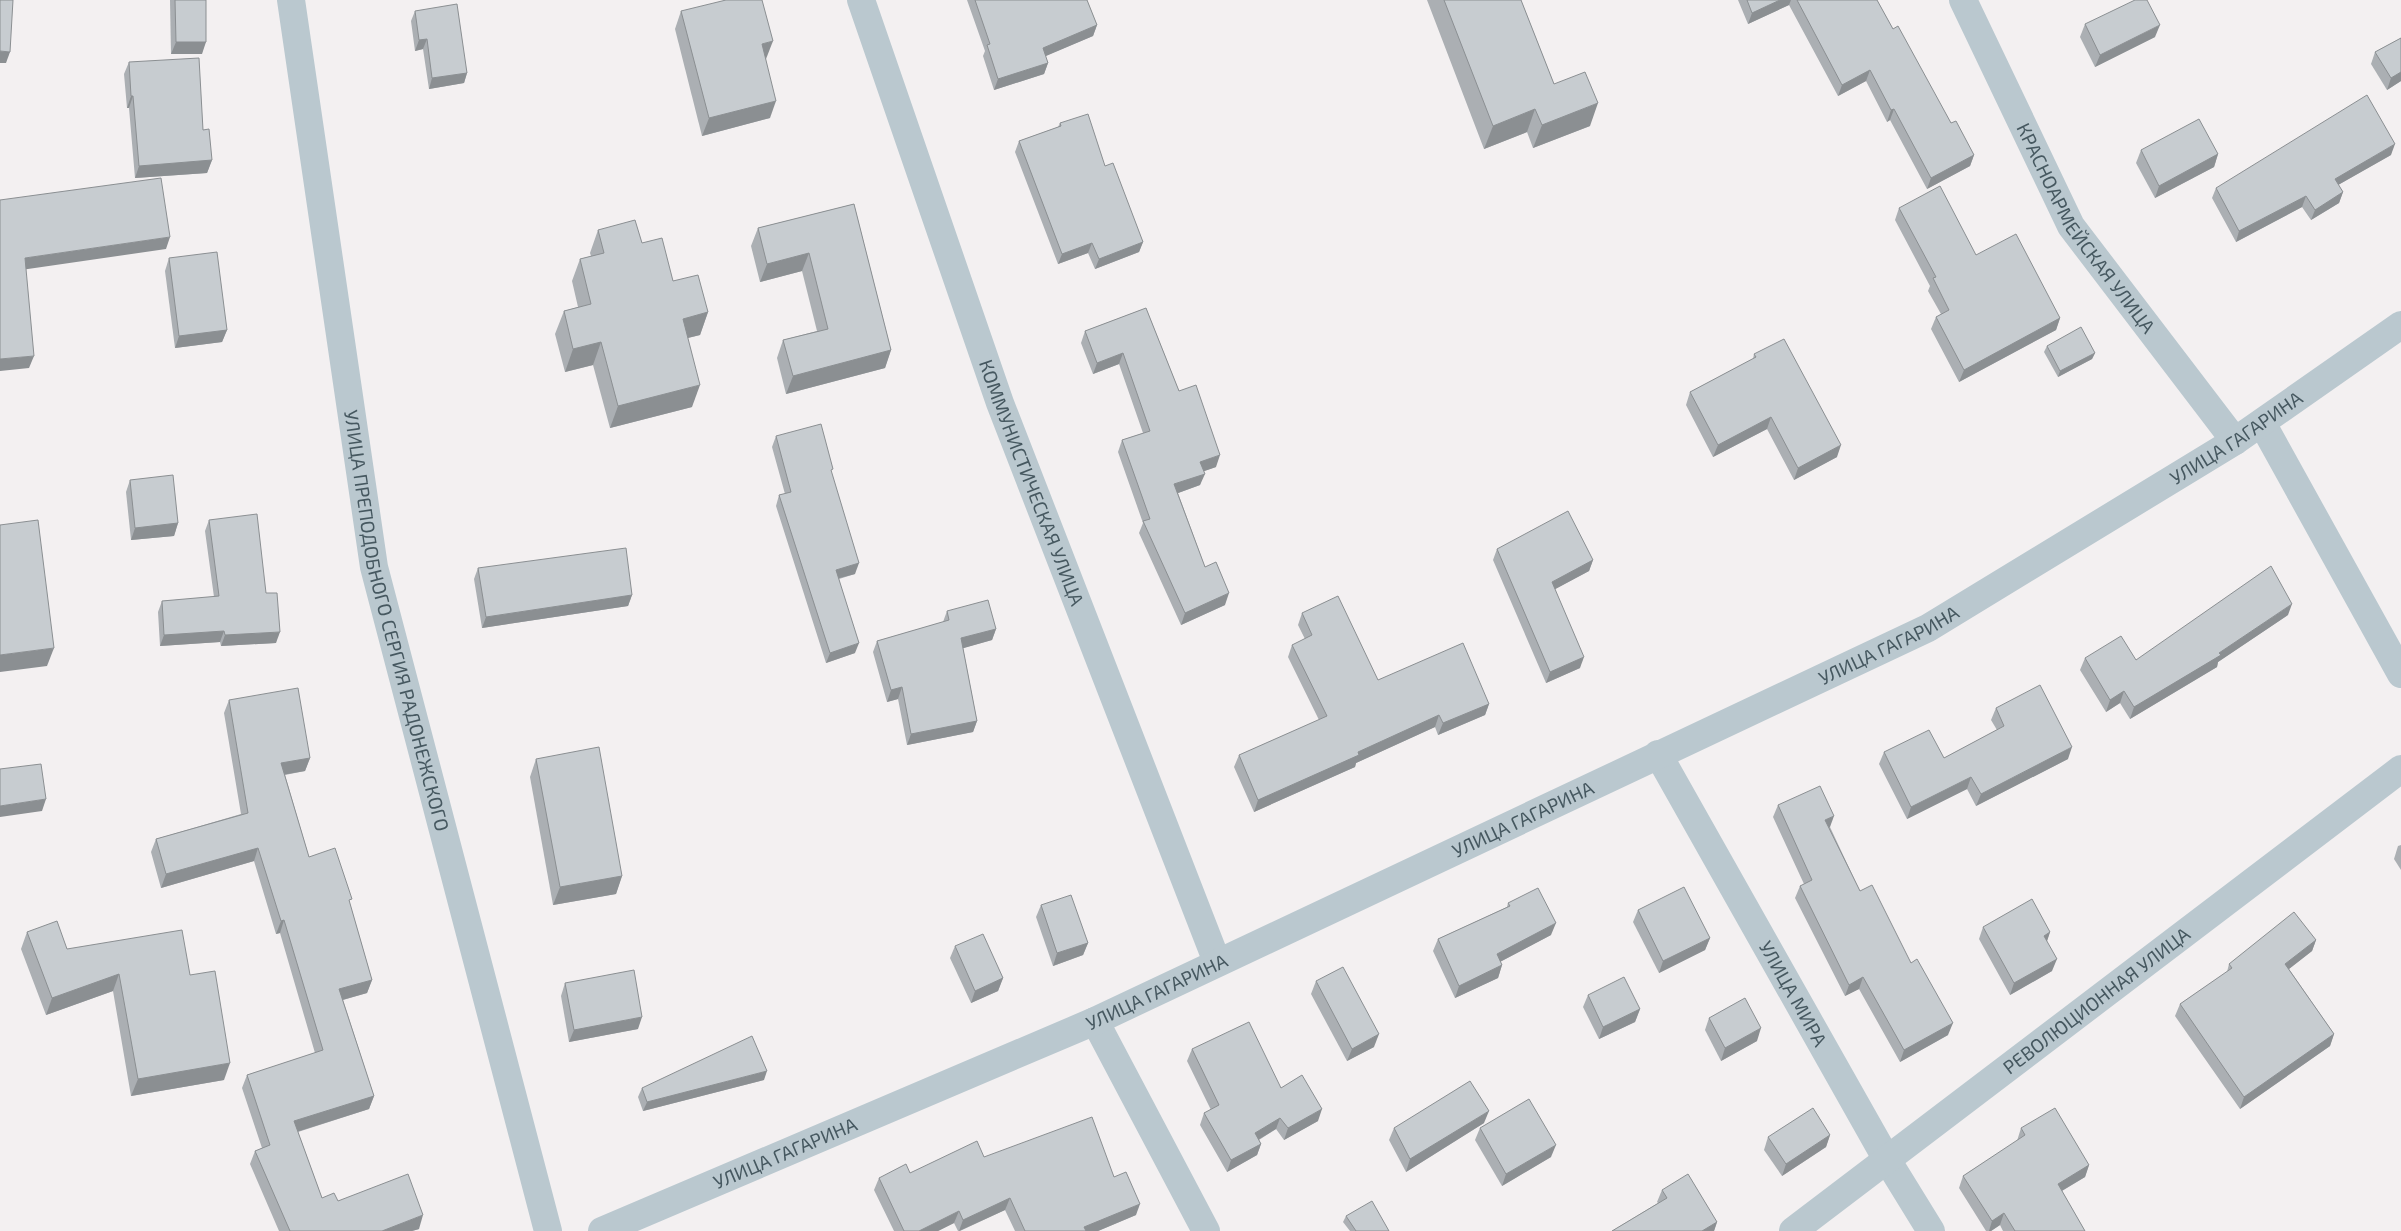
<svg xmlns="http://www.w3.org/2000/svg" width="2401" height="1231" font-family="'Exo 2',sans-serif">
<style>
.lines{fill:none;stroke-linecap:round;stroke-linejoin:round}
.minor{stroke:#bac8cf;stroke-width:28}
.tertiary{stroke:#bac8cf;stroke-width:28}
.wall{fill:#abafb3}
.shaded-wall{fill:#8b8f92}
.building{fill:#c7ccd0;stroke:#8b8f92}
.labels{text-anchor:middle;stroke-width:4;stroke-linejoin:round;paint-order:stroke}
.street-label{font-size:19px;fill:#465860;stroke:#fff}
</style>
<rect width="100%" height="100%" fill="#f3f0f1"/>
<g class="lines">
<g class="minor">
<path id="s1" d="M 1963,0 L 2071,226 L 2235,441"/>
<path d="M 2262,423 L 2401,674"/>
<path id="s2" d="M 1658,754 L 1886,1158 L 1931,1231"/>
<path id="s3" d="M 1793,1231 L 2401,769"/>
</g>
<g class="tertiary">
<path id="s4" d="M 291,0 L 374,567 L 548,1231"/>
<path id="s5" d="M 861,0 L 1000,403 L 1217,962"/>
<path d="M 1095,1021 L 1206,1231"/>
<path id="s6" d="M 602,1231 L 1095,1021 L 1928,628 L 2235,441 L 2401,325"/>
</g>
</g>
<g class="wall">
<path d="M 170,0 L 206,0 L 202,54 L 171,54 Z"/>
<path d="M 967,0 L 1087,0 L 1097,25 L 1093,36 L 1045,56 L 1048,63 L 1044,74 L 994,90 L 983,56 L 985,51 Z"/>
<path d="M 1427,0 L 1521,0 L 1554,84 L 1590,126 L 1533,148 L 1527,132 L 1484,149 Z"/>
<path d="M 1738,0 L 1877,0 L 1893,29 L 1951,123 L 1974,155 L 1970,166 L 1927,189 L 1890,120 L 1887,122 L 1866,81 L 1838,96 L 1789,5 L 1748,24 Z"/>
<path d="M 415,11 L 467,73 L 464,83 L 429,89 L 423,49 L 415,51 L 411,21 Z"/>
<path d="M 681,11 L 766,59 L 770,118 L 702,136 L 675,29 Z"/>
<path d="M 2085,24 L 2155,37 L 2095,67 L 2080,37 Z"/>
<path d="M 2401,38 L 2401,81 L 2387,90 L 2371,64 L 2375,52 Z"/>
<path d="M 129,62 L 212,160 L 207,173 L 135,178 L 129,108 L 127,108 L 124,74 Z"/>
<path d="M 1060,123 L 1105,166 L 1143,242 L 1139,252 L 1095,269 L 1088,253 L 1058,264 L 1015,152 L 1019,141 L 1058,127 Z"/>
<path d="M 2141,150 L 2218,154 L 2214,167 L 2155,198 L 2136,163 Z"/>
<path d="M 2391,155 L 2338,185 L 2343,192 L 2339,203 L 2311,220 L 2302,207 L 2236,242 L 2212,198 L 2216,188 Z"/>
<path d="M 854,204 L 891,350 L 885,368 L 786,394 L 777,358 L 783,340 L 817,331 L 802,271 L 760,282 L 751,246 L 758,228 Z"/>
<path d="M 1899,208 L 1976,255 L 2060,318 L 2056,330 L 1959,382 L 1931,329 L 1936,317 L 1941,314 L 1928,291 L 1930,286 L 1895,220 Z"/>
<path d="M 598,230 L 642,243 L 673,281 L 708,312 L 700,335 L 688,338 L 692,407 L 610,428 L 593,365 L 565,372 L 555,334 L 564,311 L 578,307 L 572,281 L 580,259 L 591,256 L 590,253 Z"/>
<path d="M 169,258 L 227,330 L 222,342 L 175,348 L 165,271 Z"/>
<path d="M 1146,308 L 1179,391 L 1216,467 L 1204,471 L 1200,485 L 1178,493 L 1205,567 L 1225,605 L 1181,625 L 1139,533 L 1143,523 L 1118,452 L 1122,440 L 1143,433 L 1119,364 L 1093,374 L 1081,343 L 1085,331 Z"/>
<path d="M 2047,346 L 2095,353 L 2092,359 L 2058,377 L 2044,352 Z"/>
<path d="M 1754,354 L 1837,457 L 1794,480 L 1767,429 L 1713,457 L 1686,405 L 1690,392 L 1753,359 Z"/>
<path d="M 776,436 L 831,473 L 855,574 L 839,579 L 855,653 L 826,663 L 776,506 L 779,495 L 785,494 L 772,447 Z"/>
<path d="M 130,480 L 178,523 L 174,536 L 131,540 L 126,492 Z"/>
<path d="M 209,520 L 266,593 L 276,643 L 221,646 L 220,642 L 160,646 L 158,612 L 162,601 L 214,597 L 205,531 Z"/>
<path d="M 1497,549 L 1593,560 L 1589,571 L 1555,589 L 1580,668 L 1546,683 L 1493,560 Z"/>
<path d="M 478,568 L 632,595 L 628,606 L 482,628 L 474,579 Z"/>
<path d="M 947,611 L 996,629 L 992,640 L 963,648 L 977,721 L 973,732 L 907,745 L 898,699 L 887,702 L 873,652 L 877,641 L 943,622 Z"/>
<path d="M 1302,613 L 1378,680 L 1489,704 L 1485,715 L 1438,735 L 1435,727 L 1356,763 L 1355,767 L 1254,812 L 1234,767 L 1239,755 L 1319,720 L 1288,657 L 1292,645 L 1305,639 L 1298,625 Z"/>
<path d="M 2288,615 L 2218,662 L 2217,667 L 2130,719 L 2120,703 L 2106,712 L 2080,670 L 2085,658 L 2136,660 Z"/>
<path d="M 229,700 L 310,758 L 305,771 L 285,775 L 309,857 L 350,904 L 372,980 L 367,993 L 343,1000 L 374,1096 L 369,1109 L 298,1132 L 322,1198 L 338,1201 L 419,1229 L 412,1231 L 279,1231 L 250,1164 L 255,1151 L 262,1148 L 242,1088 L 247,1075 L 315,1053 L 280,933 L 276,934 L 254,861 L 161,888 L 151,852 L 156,839 L 241,814 L 224,713 Z"/>
<path d="M 1996,708 L 2068,759 L 1976,806 L 1967,789 L 1907,819 L 1879,764 L 1884,752 L 1944,758 L 1997,730 L 1991,720 Z"/>
<path d="M 536,759 L 622,876 L 616,894 L 553,905 L 530,777 Z"/>
<path d="M 1778,805 L 1830,827 L 1860,891 L 1911,963 L 1948,1035 L 1900,1062 L 1859,989 L 1845,996 L 1795,898 L 1800,886 L 1804,884 L 1773,817 Z"/>
<path d="M 2401,845 L 2401,870 L 2394,859 L 2398,846 Z"/>
<path d="M 1508,903 L 1551,935 L 1500,962 L 1502,965 L 1498,978 L 1455,998 L 1433,951 L 1438,939 L 1507,907 Z"/>
<path d="M 1041,905 L 1088,943 L 1083,955 L 1053,966 L 1036,917 Z"/>
<path d="M 1638,910 L 1710,938 L 1705,950 L 1659,973 L 1633,922 Z"/>
<path d="M 1983,927 L 2050,932 L 2047,941 L 2052,971 L 2010,995 L 1979,939 Z"/>
<path d="M 27,932 L 67,949 L 190,975 L 224,1080 L 131,1096 L 113,991 L 46,1015 L 21,949 Z"/>
<path d="M 2316,940 L 2312,951 L 2289,969 L 2334,1034 L 2330,1046 L 2240,1109 L 2175,1016 L 2180,1004 L 2227,972 L 2229,964 Z"/>
<path d="M 955,946 L 1003,978 L 998,991 L 971,1003 L 950,958 Z"/>
<path d="M 1316,981 L 1374,1047 L 1347,1061 L 1311,994 Z"/>
<path d="M 565,983 L 638,1029 L 569,1042 L 561,996 Z"/>
<path d="M 1588,995 L 1640,1009 L 1635,1022 L 1599,1039 L 1583,1007 Z"/>
<path d="M 1709,1018 L 1757,1041 L 1721,1061 L 1705,1030 Z"/>
<path d="M 1192,1049 L 1281,1088 L 1318,1121 L 1284,1140 L 1276,1129 L 1259,1140 L 1261,1144 L 1257,1155 L 1227,1172 L 1200,1125 L 1204,1113 L 1211,1110 L 1187,1061 Z"/>
<path d="M 764,1080 L 643,1111 L 638,1097 L 642,1088 Z"/>
<path d="M 1484,1123 L 1406,1172 L 1389,1140 L 1394,1128 Z"/>
<path d="M 1480,1128 L 1551,1157 L 1502,1186 L 1475,1140 Z"/>
<path d="M 2021,1128 L 2089,1165 L 2085,1177 L 2062,1191 L 2085,1231 L 2003,1231 L 2000,1225 L 1991,1231 L 1986,1231 L 1959,1188 L 1963,1176 L 2017,1141 Z"/>
<path d="M 1830,1135 L 1826,1147 L 1782,1176 L 1764,1150 L 1768,1137 Z"/>
<path d="M 984,1157 L 1114,1177 L 1136,1215 L 1098,1231 L 1015,1231 L 1005,1210 L 960,1231 L 958,1231 L 954,1223 L 938,1231 L 894,1231 L 874,1190 L 879,1178 L 910,1173 Z"/>
<path d="M 1662,1190 L 1717,1222 L 1714,1231 L 1612,1231 L 1658,1203 L 1657,1202 Z"/>
<path d="M 1346,1216 L 1389,1231 L 1350,1231 L 1343,1222 Z"/>
</g>
<g class="shaded-wall">
<path d="M 1780,0 L 1791,0 L 1789,5 L 1748,24 L 1752,13 Z"/>
<path d="M 1097,25 L 1093,36 L 1039,59 L 1043,48 Z"/>
<path d="M 2160,25 L 2155,37 L 2095,67 L 2100,55 Z"/>
<path d="M 427,39 L 423,49 L 415,51 L 419,40 Z"/>
<path d="M 773,41 L 766,59 L 755,62 L 762,44 Z"/>
<path d="M 176,42 L 206,42 L 202,54 L 171,54 Z"/>
<path d="M 0,51 L 10,52 L 6,63 L 0,63 Z"/>
<path d="M 1048,63 L 1044,74 L 994,90 L 998,79 Z"/>
<path d="M 1870,70 L 1866,81 L 1838,96 L 1842,85 Z"/>
<path d="M 2401,72 L 2401,81 L 2387,90 L 2391,78 Z"/>
<path d="M 467,73 L 464,83 L 429,89 L 432,78 Z"/>
<path d="M 131,96 L 133,96 L 129,108 L 127,108 Z"/>
<path d="M 776,101 L 770,118 L 702,136 L 709,118 Z"/>
<path d="M 1598,103 L 1590,126 L 1533,148 L 1542,125 Z"/>
<path d="M 1535,109 L 1527,132 L 1484,149 L 1493,126 Z"/>
<path d="M 1894,109 L 1890,120 L 1887,122 L 1891,110 Z"/>
<path d="M 2395,144 L 2391,155 L 2331,189 L 2335,179 Z"/>
<path d="M 2218,154 L 2214,167 L 2155,198 L 2159,186 Z"/>
<path d="M 1974,155 L 1970,166 L 1927,189 L 1931,178 Z"/>
<path d="M 212,160 L 207,173 L 135,178 L 139,166 Z"/>
<path d="M 2343,192 L 2339,203 L 2311,220 L 2315,210 Z"/>
<path d="M 2306,196 L 2302,207 L 2236,242 L 2239,231 Z"/>
<path d="M 170,237 L 166,249 L 21,270 L 25,258 Z"/>
<path d="M 1143,242 L 1139,252 L 1095,269 L 1099,259 Z"/>
<path d="M 1092,243 L 1088,253 L 1058,264 L 1062,254 Z"/>
<path d="M 809,253 L 802,271 L 760,282 L 767,264 Z"/>
<path d="M 708,312 L 700,335 L 675,341 L 683,319 Z"/>
<path d="M 2060,318 L 2056,330 L 1959,382 L 1964,370 Z"/>
<path d="M 227,330 L 222,342 L 175,348 L 179,336 Z"/>
<path d="M 601,342 L 593,365 L 565,372 L 573,349 Z"/>
<path d="M 891,350 L 885,368 L 786,394 L 793,376 Z"/>
<path d="M 1123,353 L 1119,364 L 1093,374 L 1097,363 Z"/>
<path d="M 2095,353 L 2092,359 L 2058,377 L 2060,371 Z"/>
<path d="M 34,356 L 29,368 L 0,371 L 0,359 Z"/>
<path d="M 700,385 L 692,407 L 610,428 L 618,406 Z"/>
<path d="M 1771,417 L 1767,429 L 1713,457 L 1718,445 Z"/>
<path d="M 1841,445 L 1837,457 L 1794,480 L 1798,468 Z"/>
<path d="M 1220,455 L 1216,467 L 1196,474 L 1200,462 Z"/>
<path d="M 1205,474 L 1200,485 L 1170,496 L 1174,484 Z"/>
<path d="M 178,523 L 174,536 L 131,540 L 135,528 Z"/>
<path d="M 1593,560 L 1589,571 L 1548,593 L 1552,582 Z"/>
<path d="M 859,563 L 855,574 L 832,580 L 836,570 Z"/>
<path d="M 1229,593 L 1225,605 L 1181,625 L 1185,613 Z"/>
<path d="M 632,595 L 628,606 L 482,628 L 486,617 Z"/>
<path d="M 2292,604 L 2288,615 L 2218,662 L 2217,667 L 2130,719 L 2134,707 L 2219,653 Z"/>
<path d="M 996,629 L 992,640 L 957,650 L 961,638 Z"/>
<path d="M 224,631 L 220,642 L 160,646 L 164,635 Z"/>
<path d="M 280,632 L 276,643 L 221,646 L 225,635 Z"/>
<path d="M 859,643 L 855,653 L 826,663 L 830,653 Z"/>
<path d="M 54,648 L 47,666 L 0,672 L 0,655 Z"/>
<path d="M 1584,657 L 1580,668 L 1546,683 L 1550,672 Z"/>
<path d="M 902,687 L 898,699 L 887,702 L 891,690 Z"/>
<path d="M 2124,691 L 2120,703 L 2106,712 L 2110,700 Z"/>
<path d="M 1489,704 L 1485,715 L 1438,735 L 1443,723 Z"/>
<path d="M 1439,715 L 1435,727 L 1356,763 L 1355,767 L 1254,812 L 1258,800 L 1358,752 Z"/>
<path d="M 977,721 L 973,732 L 907,745 L 911,734 Z"/>
<path d="M 2072,747 L 2068,759 L 1976,806 L 1981,794 Z"/>
<path d="M 310,758 L 305,771 L 276,776 L 281,763 Z"/>
<path d="M 1971,777 L 1967,789 L 1907,819 L 1911,807 Z"/>
<path d="M 46,799 L 42,811 L 0,817 L 0,806 Z"/>
<path d="M 1834,816 L 1830,827 L 1821,831 L 1825,820 Z"/>
<path d="M 258,848 L 254,861 L 161,888 L 166,874 Z"/>
<path d="M 622,876 L 616,894 L 553,905 L 560,887 Z"/>
<path d="M 284,920 L 280,933 L 276,934 L 281,921 Z"/>
<path d="M 1556,923 L 1551,935 L 1492,966 L 1497,954 Z"/>
<path d="M 2050,932 L 2046,944 L 2044,936 Z"/>
<path d="M 1710,938 L 1705,950 L 1659,973 L 1663,961 Z"/>
<path d="M 2316,940 L 2312,951 L 2281,975 L 2285,964 Z"/>
<path d="M 1088,943 L 1083,955 L 1053,966 L 1057,953 Z"/>
<path d="M 2057,959 L 2052,971 L 2010,995 L 2014,983 Z"/>
<path d="M 1502,965 L 1498,978 L 1455,998 L 1459,986 Z"/>
<path d="M 119,974 L 113,991 L 46,1015 L 52,998 Z"/>
<path d="M 1863,977 L 1859,989 L 1845,996 L 1849,985 Z"/>
<path d="M 1003,978 L 998,991 L 971,1003 L 975,991 Z"/>
<path d="M 372,980 L 367,993 L 335,1002 L 339,989 Z"/>
<path d="M 1640,1009 L 1635,1022 L 1599,1039 L 1603,1027 Z"/>
<path d="M 642,1017 L 638,1029 L 569,1042 L 574,1030 Z"/>
<path d="M 1953,1023 L 1948,1035 L 1900,1062 L 1904,1050 Z"/>
<path d="M 1761,1028 L 1757,1041 L 1721,1061 L 1725,1048 Z"/>
<path d="M 1379,1034 L 1374,1047 L 1347,1061 L 1352,1049 Z"/>
<path d="M 2334,1034 L 2330,1046 L 2240,1109 L 2244,1097 Z"/>
<path d="M 230,1063 L 224,1080 L 131,1096 L 138,1079 Z"/>
<path d="M 767,1071 L 764,1080 L 643,1111 L 647,1102 Z"/>
<path d="M 374,1096 L 369,1109 L 290,1134 L 294,1121 Z"/>
<path d="M 1322,1109 L 1318,1121 L 1284,1140 L 1288,1128 Z"/>
<path d="M 1489,1111 L 1484,1123 L 1406,1172 L 1410,1159 Z"/>
<path d="M 1280,1118 L 1276,1129 L 1251,1144 L 1255,1133 Z"/>
<path d="M 1830,1135 L 1826,1147 L 1782,1176 L 1786,1164 Z"/>
<path d="M 1261,1144 L 1257,1155 L 1227,1172 L 1231,1160 Z"/>
<path d="M 1556,1145 L 1551,1157 L 1502,1186 L 1506,1174 Z"/>
<path d="M 2089,1165 L 2085,1177 L 2053,1196 L 2058,1184 Z"/>
<path d="M 1010,1198 L 1005,1210 L 959,1231 L 963,1220 Z"/>
<path d="M 1140,1204 L 1136,1215 L 1098,1231 L 1083,1231 L 1084,1227 Z"/>
<path d="M 959,1211 L 954,1223 L 938,1231 L 919,1231 Z"/>
<path d="M 2004,1213 L 2000,1225 L 1991,1231 L 1989,1231 L 1992,1221 Z"/>
<path d="M 423,1215 L 419,1229 L 412,1231 L 382,1231 Z"/>
<path d="M 1717,1222 L 1714,1231 L 1702,1231 Z"/>
</g>
<g class="building">
<path d="M 0,0 L 13,0 L 10,52 L 0,51 Z"/>
<path d="M 175,0 L 206,0 L 206,42 L 176,42 Z"/>
<path d="M 726,0 L 762,0 L 773,41 L 762,44 L 776,101 L 709,118 L 681,11 Z"/>
<path d="M 975,0 L 1087,0 L 1097,25 L 1043,48 L 1048,63 L 998,79 L 987,45 L 990,44 Z"/>
<path d="M 1444,0 L 1521,0 L 1554,84 L 1585,72 L 1598,103 L 1542,125 L 1535,109 L 1493,126 Z"/>
<path d="M 1747,0 L 1780,0 L 1752,13 Z"/>
<path d="M 1797,0 L 1877,0 L 1893,29 L 1898,26 L 1951,123 L 1956,121 L 1974,155 L 1931,178 L 1894,109 L 1891,110 L 1870,70 L 1842,85 Z"/>
<path d="M 2135,0 L 2147,0 L 2160,25 L 2100,55 L 2085,24 Z"/>
<path d="M 457,4 L 467,73 L 432,78 L 427,39 L 419,40 L 415,11 Z"/>
<path d="M 2401,38 L 2401,72 L 2391,78 L 2375,52 Z"/>
<path d="M 199,58 L 203,130 L 209,129 L 212,160 L 139,166 L 133,96 L 131,96 L 129,62 Z"/>
<path d="M 2367,95 L 2395,144 L 2335,179 L 2343,192 L 2315,210 L 2306,196 L 2239,231 L 2216,188 Z"/>
<path d="M 1088,114 L 1105,166 L 1113,163 L 1143,242 L 1099,259 L 1092,243 L 1062,254 L 1019,141 L 1061,126 L 1060,123 Z"/>
<path d="M 2199,119 L 2218,154 L 2159,186 L 2141,150 Z"/>
<path d="M 161,178 L 170,237 L 25,258 L 34,356 L 0,359 L 0,200 Z"/>
<path d="M 1940,186 L 1976,255 L 2016,234 L 2060,318 L 1964,370 L 1936,317 L 1949,310 L 1933,278 L 1936,277 L 1899,208 Z"/>
<path d="M 854,204 L 891,350 L 793,376 L 783,340 L 828,329 L 809,253 L 767,264 L 758,228 Z"/>
<path d="M 635,220 L 642,243 L 662,238 L 673,281 L 698,275 L 708,312 L 683,319 L 700,385 L 618,406 L 601,342 L 573,349 L 564,311 L 591,304 L 580,259 L 604,253 L 598,230 Z"/>
<path d="M 217,252 L 227,330 L 179,336 L 169,258 Z"/>
<path d="M 1146,308 L 1179,391 L 1196,385 L 1220,455 L 1200,462 L 1205,474 L 1174,484 L 1205,567 L 1216,562 L 1229,593 L 1185,613 L 1143,521 L 1150,519 L 1122,440 L 1150,431 L 1123,353 L 1097,363 L 1085,331 Z"/>
<path d="M 2081,327 L 2095,353 L 2060,371 L 2047,346 Z"/>
<path d="M 1784,339 L 1841,445 L 1798,468 L 1771,417 L 1718,445 L 1690,392 L 1756,357 L 1754,354 Z"/>
<path d="M 821,424 L 833,469 L 831,470 L 859,563 L 836,570 L 859,643 L 830,653 L 779,495 L 791,492 L 776,436 Z"/>
<path d="M 173,475 L 178,523 L 135,528 L 130,480 Z"/>
<path d="M 1568,511 L 1593,560 L 1552,582 L 1584,657 L 1550,672 L 1497,549 Z"/>
<path d="M 257,514 L 266,593 L 277,593 L 280,632 L 225,635 L 224,631 L 164,635 L 162,601 L 219,596 L 209,520 Z"/>
<path d="M 38,520 L 54,648 L 0,655 L 0,525 Z"/>
<path d="M 626,548 L 632,595 L 486,617 L 478,568 Z"/>
<path d="M 2271,566 L 2292,604 L 2219,653 L 2221,655 L 2134,707 L 2124,691 L 2110,700 L 2085,658 L 2121,636 L 2136,660 Z"/>
<path d="M 1338,596 L 1378,680 L 1463,643 L 1489,704 L 1443,723 L 1439,715 L 1358,752 L 1359,755 L 1258,800 L 1239,755 L 1327,716 L 1292,645 L 1312,635 L 1302,613 Z"/>
<path d="M 988,600 L 996,629 L 961,638 L 977,721 L 911,734 L 902,687 L 891,690 L 877,641 L 949,620 L 947,611 Z"/>
<path d="M 2040,685 L 2072,747 L 1981,794 L 1971,777 L 1911,807 L 1884,752 L 1929,730 L 1944,758 L 2004,726 L 1996,708 Z"/>
<path d="M 298,688 L 310,758 L 281,763 L 309,857 L 335,848 L 352,899 L 349,900 L 372,980 L 339,989 L 374,1096 L 294,1121 L 322,1198 L 334,1193 L 338,1201 L 408,1174 L 423,1215 L 382,1231 L 290,1231 L 255,1151 L 270,1145 L 247,1075 L 323,1050 L 284,920 L 281,921 L 258,848 L 166,874 L 156,839 L 248,813 L 229,700 Z"/>
<path d="M 599,747 L 622,876 L 560,887 L 536,759 Z"/>
<path d="M 41,764 L 46,799 L 0,806 L 0,769 Z"/>
<path d="M 1820,786 L 1834,816 L 1825,820 L 1860,891 L 1872,885 L 1911,963 L 1917,959 L 1953,1023 L 1904,1050 L 1863,977 L 1849,985 L 1800,886 L 1812,880 L 1778,805 Z"/>
<path d="M 1684,887 L 1710,938 L 1663,961 L 1638,910 Z"/>
<path d="M 1538,888 L 1556,923 L 1497,954 L 1502,965 L 1459,986 L 1438,939 L 1510,906 L 1508,903 Z"/>
<path d="M 1071,895 L 1088,943 L 1057,953 L 1041,905 Z"/>
<path d="M 2032,899 L 2050,932 L 2044,936 L 2057,959 L 2014,983 L 1983,927 Z"/>
<path d="M 2294,912 L 2316,940 L 2285,964 L 2334,1034 L 2244,1097 L 2180,1004 L 2232,968 L 2229,964 Z"/>
<path d="M 57,921 L 67,949 L 182,930 L 190,975 L 215,971 L 230,1063 L 138,1079 L 119,974 L 52,998 L 27,932 Z"/>
<path d="M 983,934 L 1003,978 L 975,991 L 955,946 Z"/>
<path d="M 1343,967 L 1379,1034 L 1352,1049 L 1316,981 Z"/>
<path d="M 634,970 L 642,1017 L 574,1030 L 565,983 Z"/>
<path d="M 1624,977 L 1640,1009 L 1603,1027 L 1588,995 Z"/>
<path d="M 1745,998 L 1761,1028 L 1725,1048 L 1709,1018 Z"/>
<path d="M 1249,1022 L 1281,1088 L 1302,1075 L 1322,1109 L 1288,1128 L 1280,1118 L 1255,1133 L 1261,1144 L 1231,1160 L 1204,1113 L 1219,1105 L 1192,1049 Z"/>
<path d="M 752,1036 L 767,1071 L 647,1102 L 642,1088 Z"/>
<path d="M 1470,1081 L 1489,1111 L 1410,1159 L 1394,1128 Z"/>
<path d="M 1529,1099 L 1556,1145 L 1506,1174 L 1480,1128 Z"/>
<path d="M 1813,1108 L 1830,1135 L 1786,1164 L 1768,1137 Z"/>
<path d="M 2055,1108 L 2089,1165 L 2058,1184 L 2085,1231 L 2015,1231 L 2004,1213 L 1992,1221 L 1963,1176 L 2025,1135 L 2021,1128 Z"/>
<path d="M 1092,1117 L 1114,1177 L 1126,1172 L 1140,1204 L 1084,1227 L 1086,1231 L 1025,1231 L 1010,1198 L 963,1220 L 959,1211 L 919,1231 L 904,1231 L 879,1178 L 906,1164 L 910,1173 L 977,1141 L 984,1157 Z"/>
<path d="M 1688,1174 L 1717,1222 L 1702,1231 L 1612,1231 L 1667,1198 L 1662,1190 Z"/>
<path d="M 1372,1201 L 1389,1231 L 1356,1231 L 1346,1216 Z"/>
</g>
<g class="labels">
<g class="street-label">
<text dy="7" stroke="none"><textPath href="#s1" startOffset="260">КРАСНОАРМЕЙСКАЯ УЛИЦА</textPath></text>
<text dy="7" stroke="none"><textPath href="#s6" startOffset="1819">УЛИЦА ГАГАРИНА</textPath></text>
<text dy="7" stroke="none"><textPath href="#s5" startOffset="512">КОММУНИСТИЧЕСКАЯ УЛИЦА</textPath></text>
<text dy="7" stroke="none"><textPath href="#s4" startOffset="630">УЛИЦА ПРЕПОДОБНОГО СЕРГИЯ РАДОНЕЖСКОГО</textPath></text>
<text dy="7" stroke="none"><textPath href="#s6" startOffset="1414">УЛИЦА ГАГАРИНА</textPath></text>
<text dy="7" stroke="none"><textPath href="#s6" startOffset="1009">УЛИЦА ГАГАРИНА</textPath></text>
<text dy="7" stroke="none"><textPath href="#s6" startOffset="604">УЛИЦА ГАГАРИНА</textPath></text>
<text dy="7" stroke="none"><textPath href="#s2" startOffset="275">УЛИЦА МИРА</textPath></text>
<text dy="7" stroke="none"><textPath href="#s3" startOffset="381">РЕВОЛЮЦИОННАЯ УЛИЦА</textPath></text>
<text dy="7" stroke="none"><textPath href="#s6" startOffset="199">УЛИЦА ГАГАРИНА</textPath></text>
</g>
</g>
</svg>
